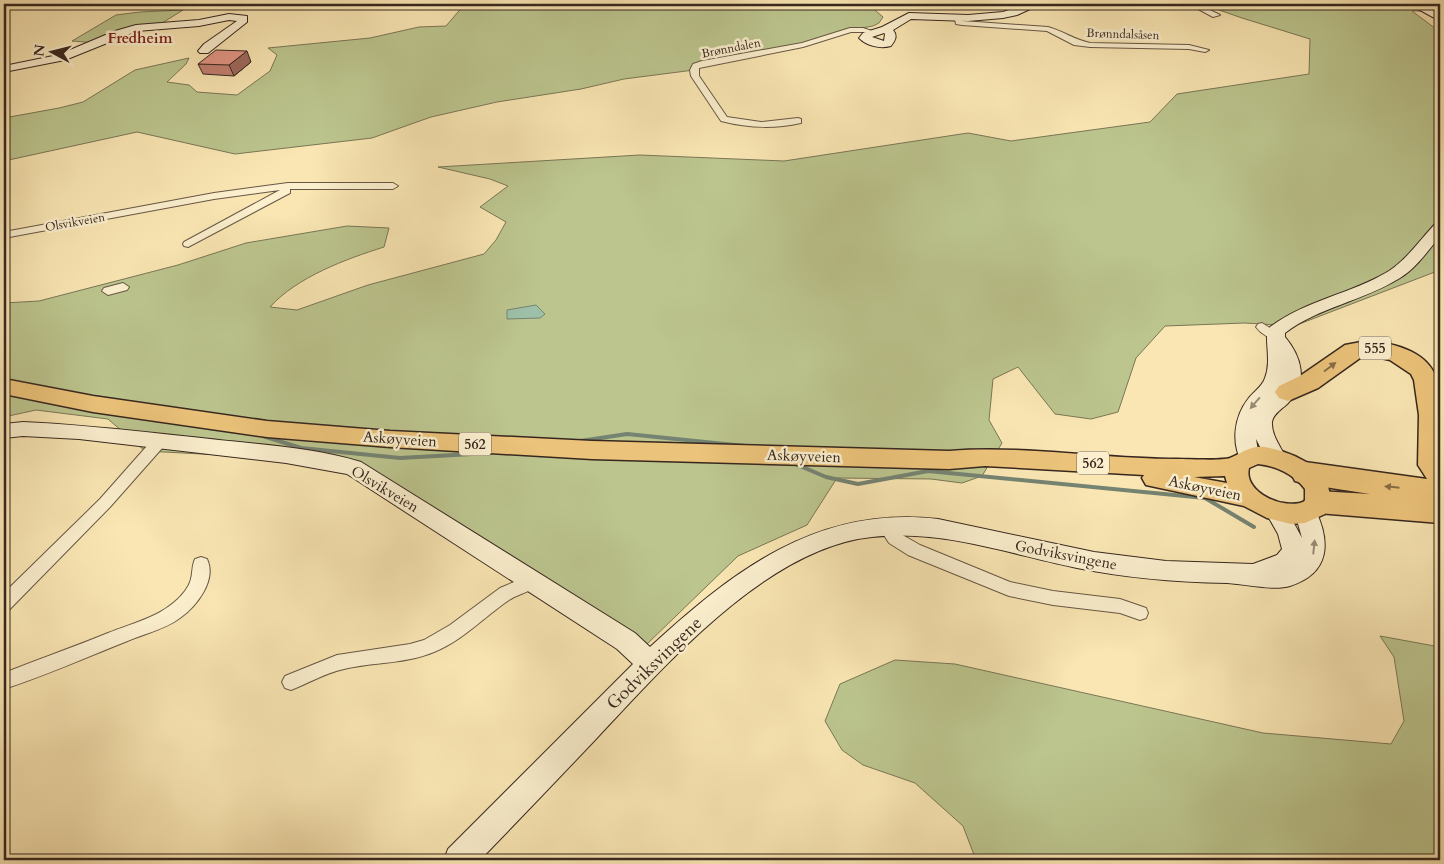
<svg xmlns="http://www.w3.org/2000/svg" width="1444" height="864" font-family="Cardo,serif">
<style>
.green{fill:#bcc58e;stroke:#7a7656}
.water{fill:#9ec0a9;stroke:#758372}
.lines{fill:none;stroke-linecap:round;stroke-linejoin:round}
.stream{stroke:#758372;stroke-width:4}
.street-casing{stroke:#685744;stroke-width:2}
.secondary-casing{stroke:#37271f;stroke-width:2}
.primary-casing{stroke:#37271f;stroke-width:3}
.highway-casing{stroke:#37271f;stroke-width:3}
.street{fill:#fbefce;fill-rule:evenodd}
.secondary{fill:#fbefce;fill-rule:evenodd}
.primary{fill:#ecc37a;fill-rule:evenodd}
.highway{fill:#ecc37a;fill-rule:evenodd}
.wall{fill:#c28072;stroke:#37271f}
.shaded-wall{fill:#9e685d;stroke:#37271f}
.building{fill:#e29585;stroke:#37271f}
.oneway{fill:#886d48}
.oneway2{fill:#998b76}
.labels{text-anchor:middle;stroke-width:5;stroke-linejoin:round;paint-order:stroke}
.far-street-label{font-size:12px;fill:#37271f;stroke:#fbefce}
.shield{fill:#fbefce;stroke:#726354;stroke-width:1}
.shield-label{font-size:14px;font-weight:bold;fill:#37271f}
.far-quarter-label{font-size:15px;font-weight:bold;fill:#7a1f14;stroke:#fbefce}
.street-label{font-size:15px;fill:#37271f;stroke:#fbefce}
.near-street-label{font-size:18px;fill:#37271f;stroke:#fbefce}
</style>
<rect width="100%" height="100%" fill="#f9e6b3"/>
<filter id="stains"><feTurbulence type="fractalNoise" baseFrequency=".004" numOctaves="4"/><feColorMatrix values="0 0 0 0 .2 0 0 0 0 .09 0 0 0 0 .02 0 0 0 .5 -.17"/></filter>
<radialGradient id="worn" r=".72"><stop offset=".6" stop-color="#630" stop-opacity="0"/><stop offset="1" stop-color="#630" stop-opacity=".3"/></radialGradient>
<g class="green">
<path d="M 461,4 L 868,4 L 883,17 L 879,23 L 873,26 L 850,30 L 825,39 L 705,63 L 694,70 L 624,79 L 581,89 L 497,102 L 431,117 L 372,138 L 235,154 L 137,132 L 4,161 L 4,118 L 59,108 L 83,102 L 135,70 L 189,58 L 186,64 L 167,82 L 189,85 L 197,92 L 237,95 L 270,71 L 277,55 L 268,48 L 370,38 L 419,27 L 446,26 L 464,5 Z"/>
<path d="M 1202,4 L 1406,4 L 1424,11 L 1412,11 L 1440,32 L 1440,270 L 1294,326 L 1245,323 L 1165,326 L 1136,358 L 1118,412 L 1091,419 L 1055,414 L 1018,367 L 993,379 L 989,420 L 1002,443 L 982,476 L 962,483 L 931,479 L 837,478 L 807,525 L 738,556 L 646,645 L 352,462 L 145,451 L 108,419 L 36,410 L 4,417 L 4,303 L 39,301 L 178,265 L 246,243 L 347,226 L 389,228 L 384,247 C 346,259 297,277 270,307 L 297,310 L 368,285 L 484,254 L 496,240 L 506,222 L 480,207 L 508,186 L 490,179 L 438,167 L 640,155 L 784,161 L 968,133 L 1011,141 L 1150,122 L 1177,94 L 1309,74 L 1310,39 L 1242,18 Z"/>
<path d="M 183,10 L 159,25 L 144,26 L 97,43 L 72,41 L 116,15 L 140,12 Z"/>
<path d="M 1380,636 L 1440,647 L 1440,860 L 976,860 L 963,826 L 915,783 L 863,765 L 842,750 L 825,721 L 840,684 L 895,660 L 955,664 L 1263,733 L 1391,744 L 1404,721 L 1394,657 Z"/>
</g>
<path class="water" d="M 536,305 L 545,314 L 540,318 L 507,319 L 507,310 Z"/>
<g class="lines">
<g class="stream">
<path d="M 263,436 L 301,448 L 400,458 L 491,453"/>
<path d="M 580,441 L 627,434 L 745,446"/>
<path d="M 793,463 L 826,477 L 858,484 L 928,471 L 1205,498 L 1254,527"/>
</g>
<defs>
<g id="street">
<path d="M 1189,4 L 1198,4 L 1220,15 L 1213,17 Z"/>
<path d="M 954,15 L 960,15 L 963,21 L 1048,27 C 1063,31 1075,40 1090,43 L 1189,45 L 1209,50 L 1205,52 L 1189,49 L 1090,47 L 1074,45 L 1047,31 L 962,25 L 956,24 Z"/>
<path d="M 850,28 L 863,28 L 878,33 L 874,35 L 863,32 L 851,32 L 803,47 L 699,68 L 699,76 L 727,117 L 761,122 L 798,118 L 801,119 L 801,123 C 774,129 748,128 721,121 L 691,76 L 690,70 L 693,64 L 702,61 L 802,43 Z"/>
<path d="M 288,183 L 393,183 L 398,186 L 393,189 L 290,189 L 290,193 L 188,247 L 184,246 L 183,244 L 184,242 L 280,190 L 214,199 L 4,238 L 4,232 L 214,193 Z"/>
<path d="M 123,283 L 129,287 L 127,290 L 108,295 L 102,291 L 104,288 Z"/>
<path d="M 1262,323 L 1281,335 L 1279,338 C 1271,340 1261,334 1256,327 L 1258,324 Z"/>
<path d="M 159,437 L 164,438 L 166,442 L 164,446 L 110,507 L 10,609 L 4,611 L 4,593 L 100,499 L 154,438 Z"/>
<path d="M 886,520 L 891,522 L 899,533 L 920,545 L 1010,582 L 1053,591 L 1120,599 L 1146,608 L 1148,613 L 1146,618 L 1140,620 L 1120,613 L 1053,605 L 1009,596 L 908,555 L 889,543 L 878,526 L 881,522 Z"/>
<path d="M 201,557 L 207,559 C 217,580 197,606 180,618 C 164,630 143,634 125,642 C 85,658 44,676 4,689 L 4,673 C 39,659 74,647 108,633 C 135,622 166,616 185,591 C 195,578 190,570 195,559 Z"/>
<path d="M 533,574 L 539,576 L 541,581 C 537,590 518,594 509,600 C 484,617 462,641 434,652 C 405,664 374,662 344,669 C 325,673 309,683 291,690 L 285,688 L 282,682 L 285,676 L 337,655 L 410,644 L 424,640 L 450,625 L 500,588 Z"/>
</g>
<g id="secondary">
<path d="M 1027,4 L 1041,4 L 1017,15 L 1003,18 L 968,21 L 911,19 L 893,30 C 898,36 895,41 891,46 C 880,49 867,46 859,38 L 863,33 L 882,27 L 909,13 L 968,15 L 1003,12 ZM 885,34 L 884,41 L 872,37 L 884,33 Z"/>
<path d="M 1409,4 L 1421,4 L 1440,14 L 1440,21 Z"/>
<path d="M 229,14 L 247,16 L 247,22 L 208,53 L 200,53 L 198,51 L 204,44 L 237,21 L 229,20 L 199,26 L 137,31 L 65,60 L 4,72 L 4,66 L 58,55 L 115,31 L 136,25 L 199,20 Z"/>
<path d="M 1440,222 L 1440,236 C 1428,251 1416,268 1400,278 C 1363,301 1319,307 1285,333 L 1285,337 C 1301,356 1309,382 1289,402 C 1284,408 1273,413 1272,422 C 1271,435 1281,447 1286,458 L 1283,464 L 1276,466 L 1269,464 L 1256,439 L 1259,457 L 1256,463 L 1249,465 L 1242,463 C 1231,443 1234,417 1248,399 C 1253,392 1262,387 1265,378 C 1271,363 1266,346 1267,331 L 1270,327 C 1306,300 1351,294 1389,271 C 1407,259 1420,240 1435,224 Z"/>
<path d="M 23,422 C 89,425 154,433 219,440 C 267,445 316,448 361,462 L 635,633 L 650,647 C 734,570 818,505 938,519 L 1094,552 L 1166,561 L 1253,564 L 1277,555 L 1282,549 L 1278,534 L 1265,511 L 1268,505 L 1276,502 L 1284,505 L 1302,538 L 1295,513 L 1298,507 L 1306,504 L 1314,507 C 1331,541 1331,573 1290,586 C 1274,591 1245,584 1227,583 C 1176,582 1127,578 1077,568 C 1009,554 942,529 872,537 C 766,548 664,667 595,740 C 557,780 519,820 480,860 L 444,860 L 448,849 L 633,664 L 617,649 L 347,474 L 286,463 L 79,439 L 23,436 L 4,438 L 4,424 Z"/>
</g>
<path id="primary" d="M 4,379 L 93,396 L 267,421 L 390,431 L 592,441 L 949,451 C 1025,445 1101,459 1177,459 C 1188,459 1222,461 1230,458 C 1242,453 1250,445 1265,447 C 1297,453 1345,475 1325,514 L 1305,523 L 1291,524 L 1267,518 L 1244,506 L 1146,485 L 1142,478 L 1144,475 L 985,466 L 949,469 L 592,459 L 390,447 L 267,437 L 93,412 L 4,394 ZM 1258,464 C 1276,466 1294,474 1305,489 L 1305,501 C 1286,511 1243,493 1249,468 ZM 1225,476 L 1227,483 L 1194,477 Z"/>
<g id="highway">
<path d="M 1429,4 L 1440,4 L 1440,10 L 1431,7 Z"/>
<path d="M 1372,340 C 1404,347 1433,353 1440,390 L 1440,523 L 1318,513 L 1308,510 L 1304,502 L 1308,494 L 1318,491 L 1370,494 L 1305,484 L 1295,481 L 1291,473 L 1295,465 L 1305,462 L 1427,479 L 1418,465 L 1419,415 L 1414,380 L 1411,374 L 1390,360 L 1372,356 L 1360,358 L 1318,388 L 1288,401 L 1279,398 L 1275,392 L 1279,386 L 1300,376 L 1345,345 Z"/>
</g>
</defs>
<use href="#street" class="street-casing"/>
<use href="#secondary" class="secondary-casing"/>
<use href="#primary" class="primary-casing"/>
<use href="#highway" class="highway-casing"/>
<use href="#street" class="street"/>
<use href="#secondary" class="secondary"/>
<use href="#primary" class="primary"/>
<use href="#highway" class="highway"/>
</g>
<path class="wall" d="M 251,62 L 234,76 L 203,74 L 198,64 Z"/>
<path class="shaded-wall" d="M 247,51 L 251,62 L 234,76 L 229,65 Z"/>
<path class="building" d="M 216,50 L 247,51 L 229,65 L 198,64 Z"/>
<defs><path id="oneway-solid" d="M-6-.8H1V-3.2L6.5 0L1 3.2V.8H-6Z" transform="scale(1.25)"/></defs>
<g class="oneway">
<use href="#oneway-solid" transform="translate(1330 367) rotate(-37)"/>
<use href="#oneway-solid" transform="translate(1392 487) rotate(-174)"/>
</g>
<g class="oneway2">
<use href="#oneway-solid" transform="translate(1255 403) rotate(131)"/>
<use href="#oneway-solid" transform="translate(1314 547) rotate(-84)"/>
</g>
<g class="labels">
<g class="far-street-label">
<text transform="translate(1123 34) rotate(2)" y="4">Brønndalsåsen</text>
<text transform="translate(731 48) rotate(-11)" y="4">Brønndalen</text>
<text transform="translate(75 222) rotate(-10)" y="4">Olsvikveien</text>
</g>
<g class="shield">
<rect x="1359" y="336.5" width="32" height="23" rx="4"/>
<rect x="459" y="432.5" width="32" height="23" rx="4"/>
<rect x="1077" y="451.5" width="32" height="23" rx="4"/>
</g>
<g class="shield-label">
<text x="1375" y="353">555</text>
<text x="475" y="449">562</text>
<text x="1093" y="468">562</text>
</g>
<g class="far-quarter-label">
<text x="140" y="43">Fredheim</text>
</g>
<g class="street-label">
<text transform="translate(400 439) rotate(4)" y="5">Askøyveien</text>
<text transform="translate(804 456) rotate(2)" y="5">Askøyveien</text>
<text transform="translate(1205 488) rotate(12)" y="5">Askøyveien</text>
<text transform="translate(385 489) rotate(31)" y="5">Olsvikveien</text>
<text transform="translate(1066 555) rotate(11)" y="5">Godviksvingene</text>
</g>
<g class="near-street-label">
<text transform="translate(654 663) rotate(-44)" y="6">Godviksvingene</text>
</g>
</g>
<rect width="1444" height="864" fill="none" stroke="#f9e6b3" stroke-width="20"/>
<rect x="5" y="5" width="1434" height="854" fill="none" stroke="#37271f" stroke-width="2.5"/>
<rect x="10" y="10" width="1424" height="844" fill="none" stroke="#37271f"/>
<g transform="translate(52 52) rotate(277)" stroke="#fbefce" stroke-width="4" paint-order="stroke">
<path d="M0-4L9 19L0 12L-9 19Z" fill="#37271f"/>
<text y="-8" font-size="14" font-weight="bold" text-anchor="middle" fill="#37271f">N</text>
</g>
<rect width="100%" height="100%" filter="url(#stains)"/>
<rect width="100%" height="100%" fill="url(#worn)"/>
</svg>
